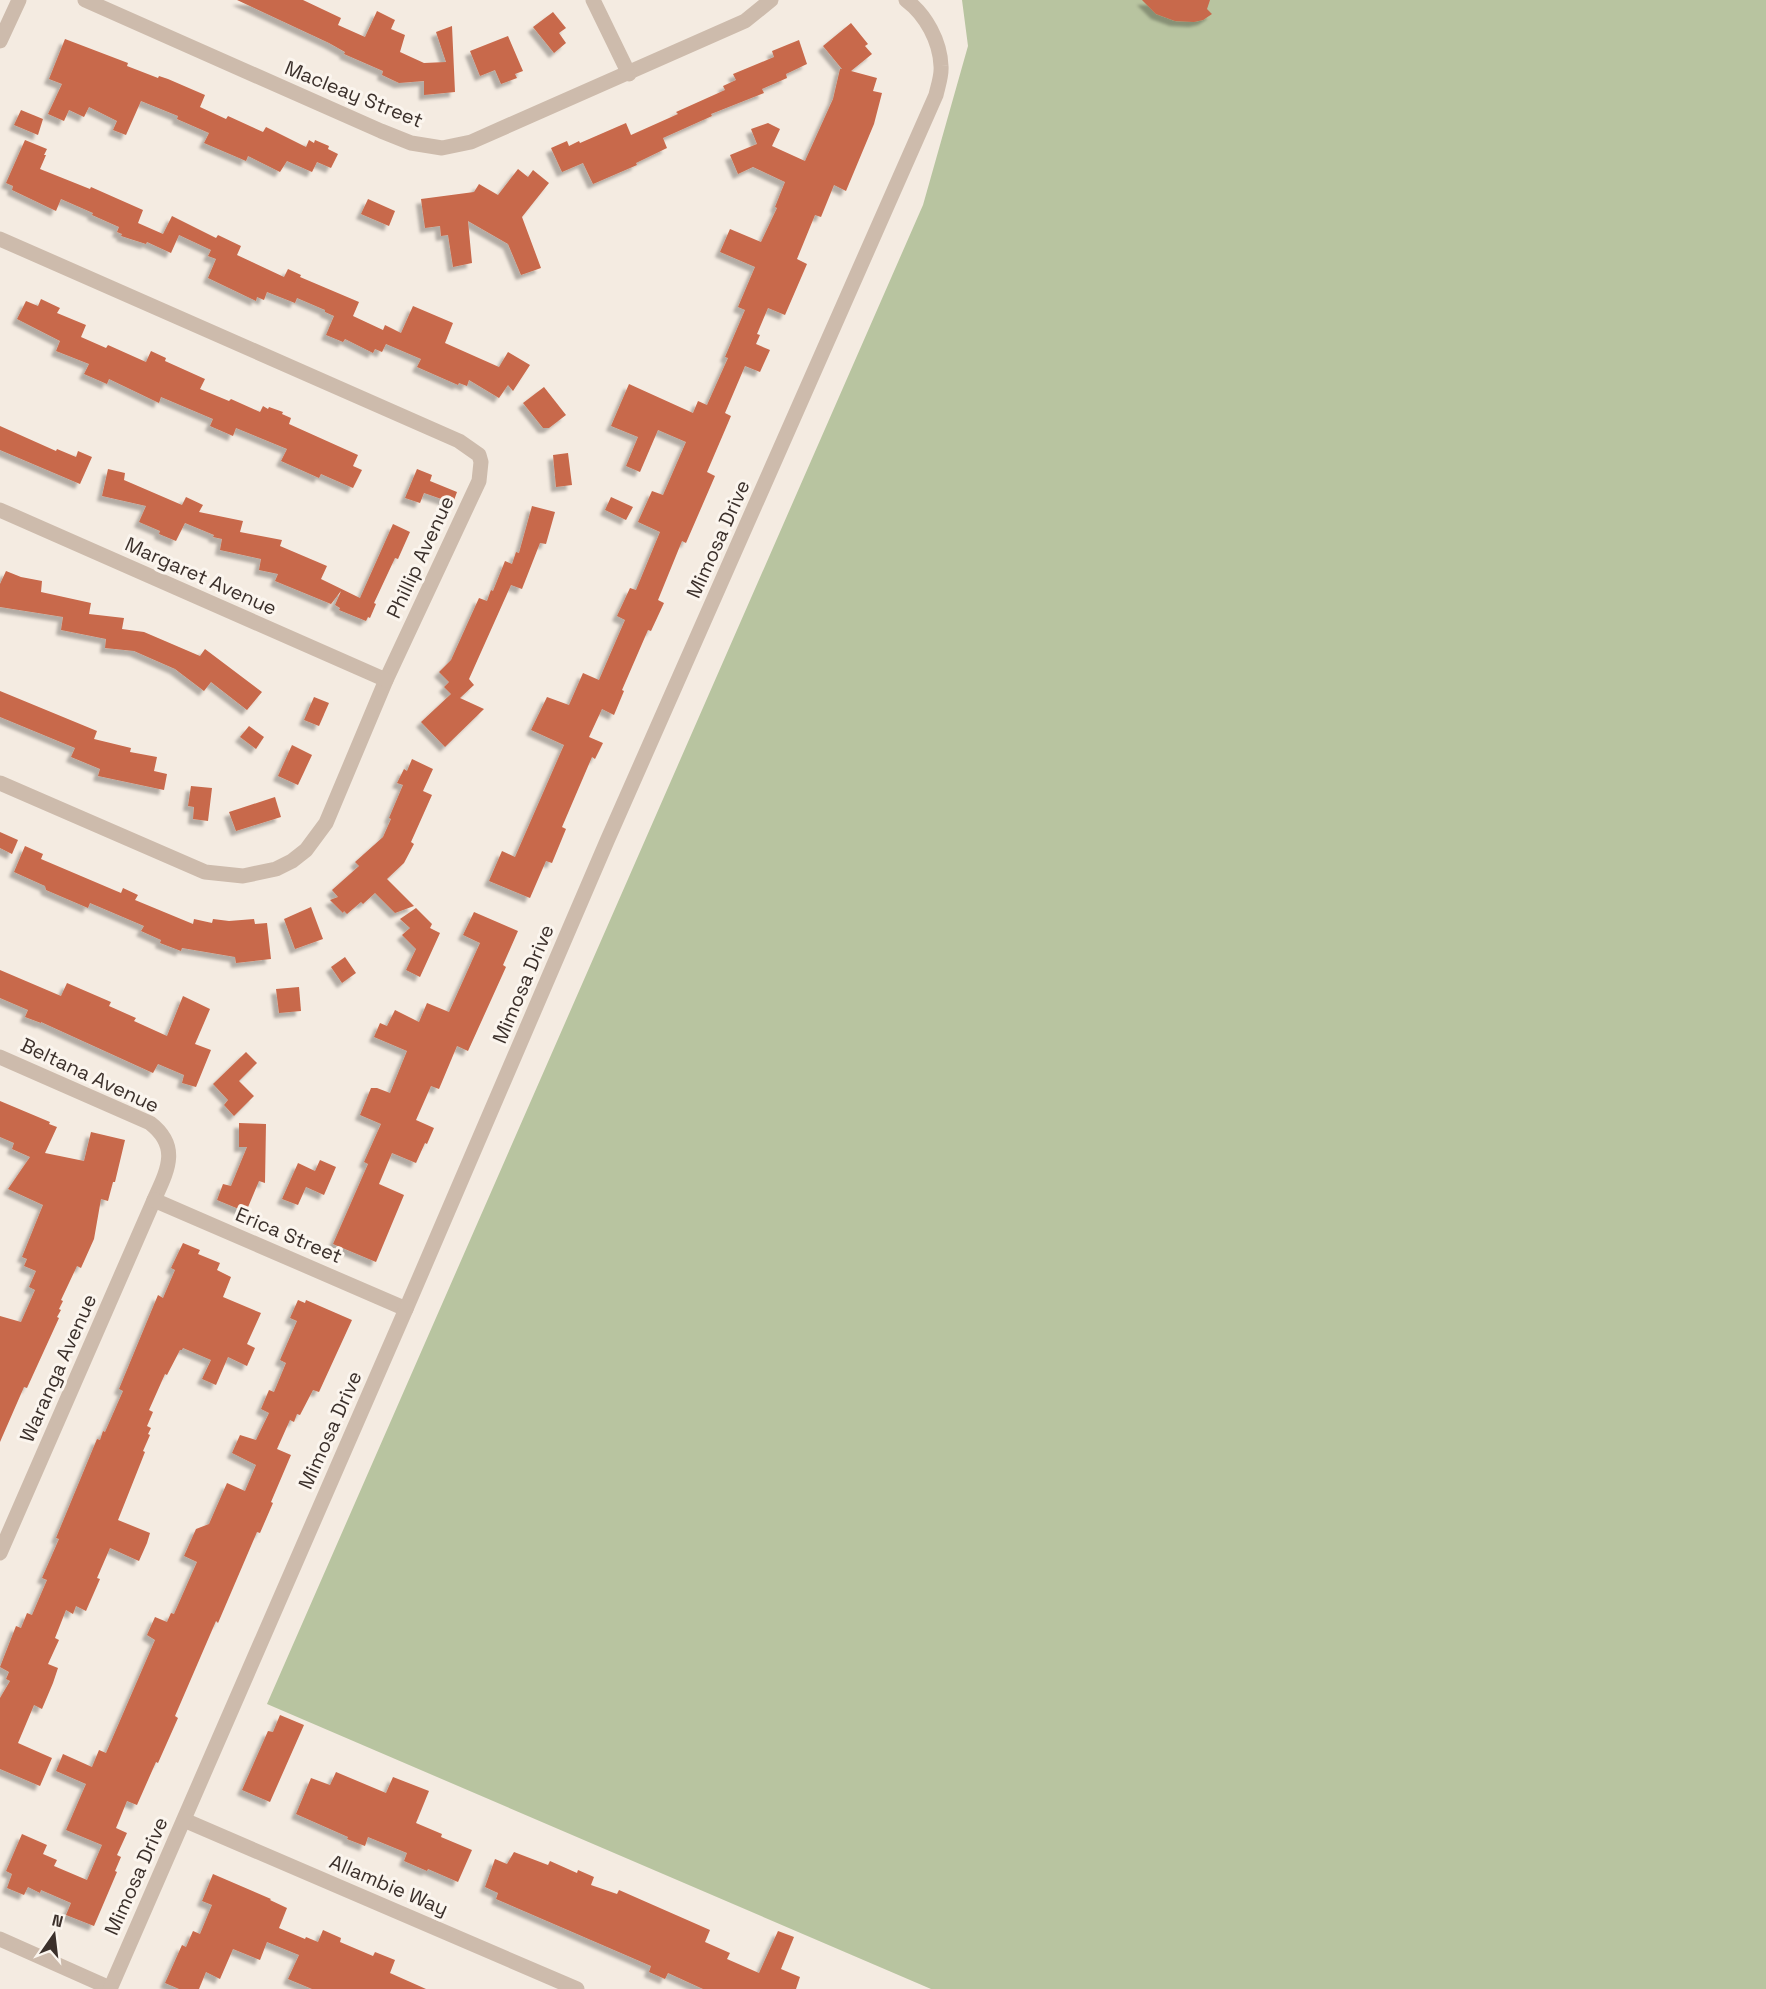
<svg xmlns="http://www.w3.org/2000/svg" width="1766" height="1989" font-family="'Space Grotesk',sans-serif">
<style>
.green{fill:#b8c4a0}
.building{fill:#c8694b;filter:url(#shadow)}
.lines{fill:none;stroke-linecap:round;stroke-linejoin:round}
.minor{stroke:#cdbbac;stroke-width:15}
.labels{text-anchor:middle;stroke-width:6;stroke-linejoin:round;paint-order:stroke}
.street-label{font-size:20px;fill:#3b302b;stroke:#fbf5ee}
</style>
<defs>
<filter id="shadow"><feDropShadow dx="-5" dy="5" stdDeviation="1.5" flood-color="#0004"/></filter>
</defs>
<rect width="100%" height="100%" fill="#f4ebe1"/>
<path class="green" d="M 962,0 L 1766,0 L 1766,1989 L 931,1989 L 267,1704 L 923,205 L 968,46 Z"/>
<g class="building">
<path d="M 237,0 L 303,0 L 341,18 L 338,25 L 365,37 L 377,11 L 395,20 L 391,29 L 405,35 L 400,52 L 424,63 L 446,62 L 436,32 L 452,26 L 455,92 L 424,95 L 424,81 L 399,83 L 382,75 L 383,71 L 344,54 L 345,52 L 329,43 Z"/>
<path d="M 1142,0 L 1210,0 L 1207,9 L 1212,14 L 1203,20 L 1194,22 L 1175,21 L 1156,14 Z"/>
<path d="M 553,12 L 566,28 L 559,33 L 566,43 L 554,53 L 533,27 Z"/>
<path d="M 851,23 L 868,44 L 865,46 L 872,54 L 851,71 L 877,78 L 873,91 L 882,93 L 874,124 L 846,191 L 834,185 L 821,217 L 815,215 L 797,259 L 807,264 L 785,315 L 768,308 L 757,334 L 760,335 L 756,344 L 770,350 L 760,372 L 745,366 L 725,413 L 731,416 L 707,472 L 715,476 L 686,543 L 682,541 L 658,600 L 664,603 L 651,631 L 648,630 L 622,690 L 624,691 L 614,715 L 602,709 L 589,737 L 603,743 L 595,759 L 592,757 L 562,827 L 566,829 L 552,863 L 546,861 L 530,898 L 489,881 L 502,851 L 515,857 L 564,745 L 531,730 L 547,697 L 569,705 L 583,673 L 599,680 L 625,620 L 617,616 L 630,588 L 636,590 L 660,532 L 638,522 L 652,491 L 663,495 L 686,442 L 658,430 L 640,472 L 626,466 L 638,437 L 611,426 L 629,384 L 693,413 L 698,401 L 707,405 L 728,358 L 725,357 L 745,310 L 738,307 L 755,267 L 720,252 L 730,229 L 761,242 L 777,208 L 775,207 L 785,182 L 753,167 L 738,174 L 730,155 L 757,144 L 751,129 L 768,123 L 780,129 L 772,146 L 805,161 L 833,99 L 840,69 L 842,69 L 823,46 Z"/>
<path d="M 508,36 L 523,71 L 515,74 L 517,78 L 501,84 L 495,70 L 480,76 L 470,51 Z"/>
<path d="M 65,39 L 128,63 L 127,66 L 158,78 L 159,76 L 168,79 L 205,95 L 200,107 L 226,119 L 228,116 L 263,132 L 266,127 L 306,147 L 309,140 L 314,143 L 315,140 L 329,146 L 328,149 L 338,154 L 331,168 L 317,162 L 312,172 L 287,161 L 280,172 L 248,156 L 246,161 L 204,143 L 209,133 L 177,119 L 178,116 L 141,101 L 126,135 L 113,130 L 117,121 L 89,107 L 84,117 L 69,110 L 64,121 L 48,114 L 62,84 L 49,79 Z"/>
<path d="M 799,40 L 807,64 L 786,74 L 787,78 L 762,89 L 764,93 L 711,114 L 712,116 L 663,138 L 667,148 L 636,163 L 637,165 L 593,184 L 583,163 L 562,172 L 551,148 L 567,141 L 569,146 L 579,141 L 580,143 L 626,123 L 631,135 L 678,114 L 676,112 L 725,90 L 723,86 L 736,80 L 733,74 L 774,57 L 772,51 Z"/>
<path d="M 21,110 L 43,119 L 38,135 L 14,125 Z"/>
<path d="M 25,140 L 47,149 L 44,155 L 46,155 L 40,169 L 90,189 L 91,187 L 143,210 L 138,223 L 163,234 L 172,216 L 216,238 L 218,235 L 241,246 L 237,255 L 284,277 L 288,269 L 301,275 L 300,277 L 359,302 L 353,316 L 383,330 L 385,325 L 401,333 L 413,306 L 453,323 L 445,343 L 499,367 L 508,352 L 530,365 L 513,391 L 508,385 L 499,398 L 469,380 L 467,386 L 459,383 L 458,385 L 417,367 L 421,359 L 386,344 L 382,352 L 375,349 L 373,353 L 345,339 L 343,342 L 326,335 L 334,316 L 325,312 L 325,310 L 297,298 L 295,303 L 267,292 L 264,300 L 257,297 L 256,301 L 208,278 L 216,259 L 208,256 L 211,250 L 179,235 L 171,253 L 147,242 L 146,244 L 121,236 L 122,234 L 117,232 L 119,227 L 92,215 L 93,213 L 61,199 L 56,211 L 12,190 L 13,186 L 6,183 Z"/>
<path d="M 518,169 L 528,177 L 533,170 L 549,183 L 522,217 L 541,268 L 521,275 L 508,244 L 468,221 L 472,263 L 453,267 L 448,235 L 441,236 L 440,226 L 425,228 L 421,199 L 474,192 L 479,184 L 498,195 Z"/>
<path d="M 368,199 L 395,211 L 389,226 L 361,214 Z"/>
<path d="M 41,299 L 60,308 L 57,313 L 86,325 L 81,337 L 106,348 L 108,345 L 146,362 L 151,351 L 166,358 L 165,361 L 205,379 L 200,389 L 229,401 L 231,399 L 260,412 L 263,406 L 268,409 L 269,407 L 283,412 L 282,414 L 291,418 L 289,424 L 358,455 L 353,466 L 362,470 L 353,488 L 321,474 L 319,478 L 281,461 L 287,449 L 236,428 L 233,436 L 210,426 L 213,419 L 161,397 L 159,403 L 109,379 L 107,384 L 84,374 L 89,364 L 56,351 L 60,341 L 17,319 L 26,301 L 38,306 Z"/>
<path d="M 544,387 L 566,415 L 549,428 L 543,428 L 523,403 Z"/>
<path d="M 0,426 L 56,451 L 57,449 L 76,457 L 78,451 L 92,457 L 80,484 L 0,450 Z"/>
<path d="M 568,453 L 572,485 L 556,487 L 553,455 Z"/>
<path d="M 108,469 L 125,473 L 124,480 L 182,505 L 186,497 L 203,505 L 199,512 L 243,521 L 240,532 L 282,540 L 280,546 L 327,566 L 321,579 L 360,598 L 393,524 L 410,532 L 398,559 L 395,558 L 374,603 L 376,604 L 370,618 L 368,617 L 366,621 L 339,610 L 340,608 L 335,605 L 341,591 L 331,604 L 275,581 L 278,574 L 259,570 L 261,559 L 220,550 L 222,539 L 213,537 L 214,535 L 185,523 L 176,541 L 159,534 L 160,531 L 139,522 L 146,506 L 102,496 Z"/>
<path d="M 417,469 L 432,475 L 430,481 L 457,492 L 453,503 L 424,493 L 420,503 L 405,498 Z"/>
<path d="M 611,497 L 633,507 L 626,520 L 605,510 Z"/>
<path d="M 532,506 L 555,512 L 546,544 L 540,543 L 522,589 L 511,585 L 469,679 L 474,685 L 460,698 L 484,709 L 445,747 L 421,722 L 451,694 L 444,687 L 449,682 L 439,672 L 451,660 L 479,598 L 487,601 L 491,590 L 493,591 L 505,561 L 512,564 L 516,552 L 519,553 Z"/>
<path d="M 6,571 L 21,577 L 42,581 L 41,592 L 91,603 L 89,614 L 124,618 L 122,629 L 144,632 L 200,656 L 205,649 L 262,692 L 247,710 L 211,682 L 204,691 L 175,669 L 134,651 L 105,648 L 106,639 L 61,630 L 63,617 L 0,607 L 0,584 Z"/>
<path d="M 0,691 L 97,731 L 94,739 L 131,748 L 130,752 L 157,757 L 154,771 L 167,774 L 164,790 L 98,776 L 100,769 L 71,757 L 75,748 L 0,717 Z"/>
<path d="M 314,697 L 329,703 L 319,726 L 304,720 Z"/>
<path d="M 249,726 L 264,737 L 256,749 L 240,737 Z"/>
<path d="M 292,745 L 312,755 L 298,785 L 278,776 Z"/>
<path d="M 412,759 L 433,769 L 423,791 L 432,795 L 411,842 L 414,844 L 404,863 L 387,879 L 414,906 L 395,913 L 375,893 L 363,904 L 361,902 L 347,914 L 344,911 L 343,913 L 330,900 L 338,897 L 332,890 L 359,866 L 355,862 L 383,837 L 391,819 L 389,818 L 403,785 L 397,783 L 404,769 L 407,771 Z"/>
<path d="M 191,786 L 212,788 L 208,821 L 193,819 L 194,807 L 188,806 Z"/>
<path d="M 275,797 L 281,817 L 236,831 L 229,812 Z"/>
<path d="M 0,832 L 18,840 L 12,854 L 0,848 Z"/>
<path d="M 25,846 L 43,854 L 41,859 L 121,893 L 123,888 L 138,895 L 135,900 L 193,924 L 194,919 L 212,923 L 213,919 L 229,921 L 254,919 L 255,924 L 267,923 L 271,959 L 236,963 L 235,957 L 182,948 L 181,951 L 160,943 L 161,940 L 141,931 L 144,926 L 90,903 L 88,908 L 46,890 L 45,886 L 14,872 Z"/>
<path d="M 311,907 L 323,939 L 295,949 L 284,919 Z"/>
<path d="M 416,908 L 432,924 L 430,928 L 440,933 L 420,977 L 406,970 L 416,949 L 402,935 L 410,928 L 400,919 Z"/>
<path d="M 474,912 L 518,931 L 503,965 L 506,967 L 468,1051 L 457,1046 L 439,1089 L 431,1086 L 416,1120 L 434,1128 L 427,1144 L 425,1143 L 416,1163 L 392,1153 L 379,1184 L 404,1195 L 376,1262 L 333,1244 L 368,1164 L 364,1162 L 381,1124 L 360,1115 L 371,1088 L 377,1088 L 390,1093 L 407,1051 L 374,1037 L 380,1023 L 387,1026 L 395,1010 L 419,1022 L 427,1003 L 449,1012 L 480,943 L 463,935 Z"/>
<path d="M 345,957 L 356,973 L 342,983 L 331,967 Z"/>
<path d="M 0,970 L 61,996 L 67,983 L 111,1002 L 109,1006 L 136,1018 L 134,1021 L 167,1036 L 183,996 L 210,1009 L 195,1044 L 211,1050 L 196,1087 L 182,1083 L 184,1075 L 158,1064 L 153,1073 L 41,1022 L 41,1023 L 25,1017 L 28,1010 L 0,998 Z"/>
<path d="M 299,987 L 301,1011 L 279,1013 L 276,989 Z"/>
<path d="M 246,1052 L 257,1063 L 239,1081 L 254,1096 L 234,1116 L 224,1105 L 228,1100 L 213,1084 Z"/>
<path d="M 0,1101 L 50,1122 L 49,1124 L 57,1127 L 45,1153 L 84,1161 L 91,1132 L 125,1140 L 115,1182 L 113,1182 L 108,1201 L 101,1199 L 94,1239 L 81,1268 L 77,1266 L 61,1300 L 63,1301 L 59,1309 L 61,1310 L 57,1317 L 59,1318 L 27,1388 L 24,1387 L 0,1442 L 0,1316 L 21,1322 L 35,1290 L 29,1287 L 36,1271 L 24,1266 L 27,1259 L 22,1257 L 43,1205 L 8,1189 L 30,1157 L 12,1149 L 14,1143 L 0,1137 Z"/>
<path d="M 239,1123 L 266,1124 L 265,1183 L 259,1181 L 246,1212 L 217,1200 L 223,1184 L 231,1186 L 247,1147 L 239,1147 Z"/>
<path d="M 320,1160 L 336,1167 L 324,1195 L 306,1187 L 298,1205 L 282,1199 L 298,1163 L 315,1171 Z"/>
<path d="M 183,1243 L 200,1250 L 198,1254 L 220,1263 L 217,1270 L 231,1277 L 223,1297 L 261,1313 L 247,1344 L 255,1348 L 247,1366 L 228,1357 L 216,1385 L 202,1379 L 211,1360 L 183,1348 L 182,1350 L 180,1350 L 167,1375 L 165,1374 L 149,1410 L 153,1412 L 147,1426 L 151,1428 L 148,1434 L 150,1435 L 143,1451 L 145,1452 L 118,1520 L 150,1533 L 147,1543 L 139,1561 L 110,1548 L 97,1578 L 100,1579 L 86,1611 L 76,1606 L 73,1614 L 66,1610 L 55,1638 L 59,1640 L 48,1664 L 58,1668 L 53,1683 L 42,1709 L 34,1705 L 18,1743 L 52,1758 L 40,1786 L 0,1769 L 0,1698 L 10,1681 L 6,1679 L 9,1672 L 0,1667 L 16,1626 L 21,1628 L 27,1613 L 32,1615 L 47,1580 L 42,1578 L 59,1539 L 56,1538 L 97,1439 L 100,1440 L 103,1431 L 105,1432 L 123,1391 L 119,1389 L 158,1295 L 163,1298 L 175,1270 L 171,1268 Z"/>
<path d="M 298,1300 L 305,1303 L 306,1300 L 352,1320 L 319,1392 L 313,1390 L 300,1415 L 297,1414 L 294,1422 L 290,1420 L 277,1449 L 291,1455 L 271,1502 L 273,1503 L 260,1533 L 257,1532 L 218,1623 L 216,1621 L 175,1716 L 178,1718 L 158,1763 L 156,1762 L 137,1805 L 127,1801 L 116,1828 L 127,1833 L 117,1855 L 121,1857 L 115,1871 L 117,1872 L 94,1926 L 66,1915 L 71,1903 L 41,1890 L 40,1893 L 28,1887 L 24,1895 L 7,1888 L 12,1874 L 6,1871 L 22,1834 L 47,1845 L 43,1854 L 57,1860 L 54,1866 L 87,1880 L 102,1845 L 66,1830 L 86,1784 L 56,1771 L 63,1754 L 92,1767 L 99,1750 L 106,1753 L 155,1640 L 147,1635 L 155,1617 L 167,1622 L 171,1613 L 174,1614 L 197,1562 L 184,1556 L 196,1529 L 209,1524 L 227,1483 L 245,1491 L 256,1465 L 232,1453 L 240,1435 L 256,1440 L 269,1413 L 261,1409 L 269,1390 L 274,1392 L 286,1363 L 280,1360 L 297,1321 L 290,1318 Z"/>
<path d="M 280,1715 L 304,1725 L 270,1802 L 242,1790 L 268,1731 L 273,1732 Z"/>
<path d="M 336,1772 L 386,1793 L 393,1777 L 429,1791 L 416,1823 L 442,1834 L 441,1837 L 472,1850 L 458,1882 L 428,1869 L 427,1871 L 404,1861 L 407,1853 L 368,1837 L 365,1846 L 347,1839 L 348,1837 L 296,1814 L 311,1778 L 330,1785 Z"/>
<path d="M 514,1852 L 548,1865 L 550,1861 L 577,1873 L 578,1870 L 594,1877 L 591,1885 L 617,1894 L 619,1890 L 710,1930 L 705,1942 L 730,1953 L 727,1959 L 759,1973 L 778,1931 L 794,1937 L 781,1969 L 800,1977 L 796,1989 L 703,1989 L 668,1973 L 665,1979 L 649,1972 L 651,1966 L 496,1899 L 498,1893 L 485,1887 L 495,1859 L 507,1864 Z"/>
<path d="M 213,1874 L 271,1899 L 270,1900 L 287,1908 L 279,1928 L 305,1939 L 306,1937 L 318,1942 L 323,1930 L 341,1938 L 340,1942 L 373,1956 L 375,1952 L 395,1960 L 390,1973 L 426,1989 L 312,1989 L 288,1979 L 299,1955 L 267,1942 L 260,1960 L 233,1949 L 220,1979 L 206,1972 L 199,1989 L 179,1989 L 165,1983 L 182,1945 L 186,1947 L 193,1931 L 200,1934 L 212,1905 L 202,1901 Z"/>
</g>
<g class="lines">
<g class="minor">
<path d="M 85,0 L 381,131 L 411,143 L 442,148 L 471,142 L 745,21 L 771,0"/>
<path d="M 593,0 L 629,74"/>
<path d="M 0,41 L 19,0"/>
<path d="M 0,239 L 459,441 L 479,455 L 481,462 L 479,481 L 386,680 L 326,823 L 306,850 L 292,861 L 276,869 L 243,876 L 205,872 L 0,783"/>
<path d="M 0,510 L 386,680"/>
<path d="M 0,1057 L 150,1123 C 181,1147 167,1171 154,1200 L 0,1553"/>
<path d="M 154,1200 L 406,1309"/>
<path d="M 184,1820 L 577,1989"/>
<path d="M 0,1939 L 110,1988"/>
<path d="M 110,1989 L 406,1309 L 607,841 L 936,95 C 938,86 942,75 941,66 C 940,41 926,15 906,0"/>
</g>
</g>
<g class="labels">
<g class="street-label">
<text transform="translate(354 94) rotate(22)" y="7">Macleay Street</text>
<text transform="translate(718 539) rotate(-66)" y="7">Mimosa Drive</text>
<text transform="translate(420 557) rotate(-65)" y="7">Phillip Avenue</text>
<text transform="translate(201 576) rotate(24)" y="7">Margaret Avenue</text>
<text transform="translate(523 984) rotate(-67)" y="7">Mimosa Drive</text>
<text transform="translate(90 1075) rotate(25)" y="7">Beltana Avenue</text>
<text transform="translate(289 1235) rotate(23)" y="7">Erica Street</text>
<text transform="translate(58 1368) rotate(-66)" y="7">Waranga Avenue</text>
<text transform="translate(330 1430) rotate(-66)" y="7">Mimosa Drive</text>
<text transform="translate(136 1876) rotate(-66)" y="7">Mimosa Drive</text>
<text transform="translate(389 1885) rotate(23)" y="7">Allambie Way</text>
</g>
</g>
<g transform="translate(54 1935) rotate(14)" stroke="#fbf5ee" stroke-width="4.5" paint-order="stroke">
<path d="M0-4.5L10 22L0 15L-10 22Z" fill="#3b302b"/>
<text y="-9" font-size="16" font-weight="bold" text-anchor="middle" fill="#3b302b">N</text>
</g>
</svg>
